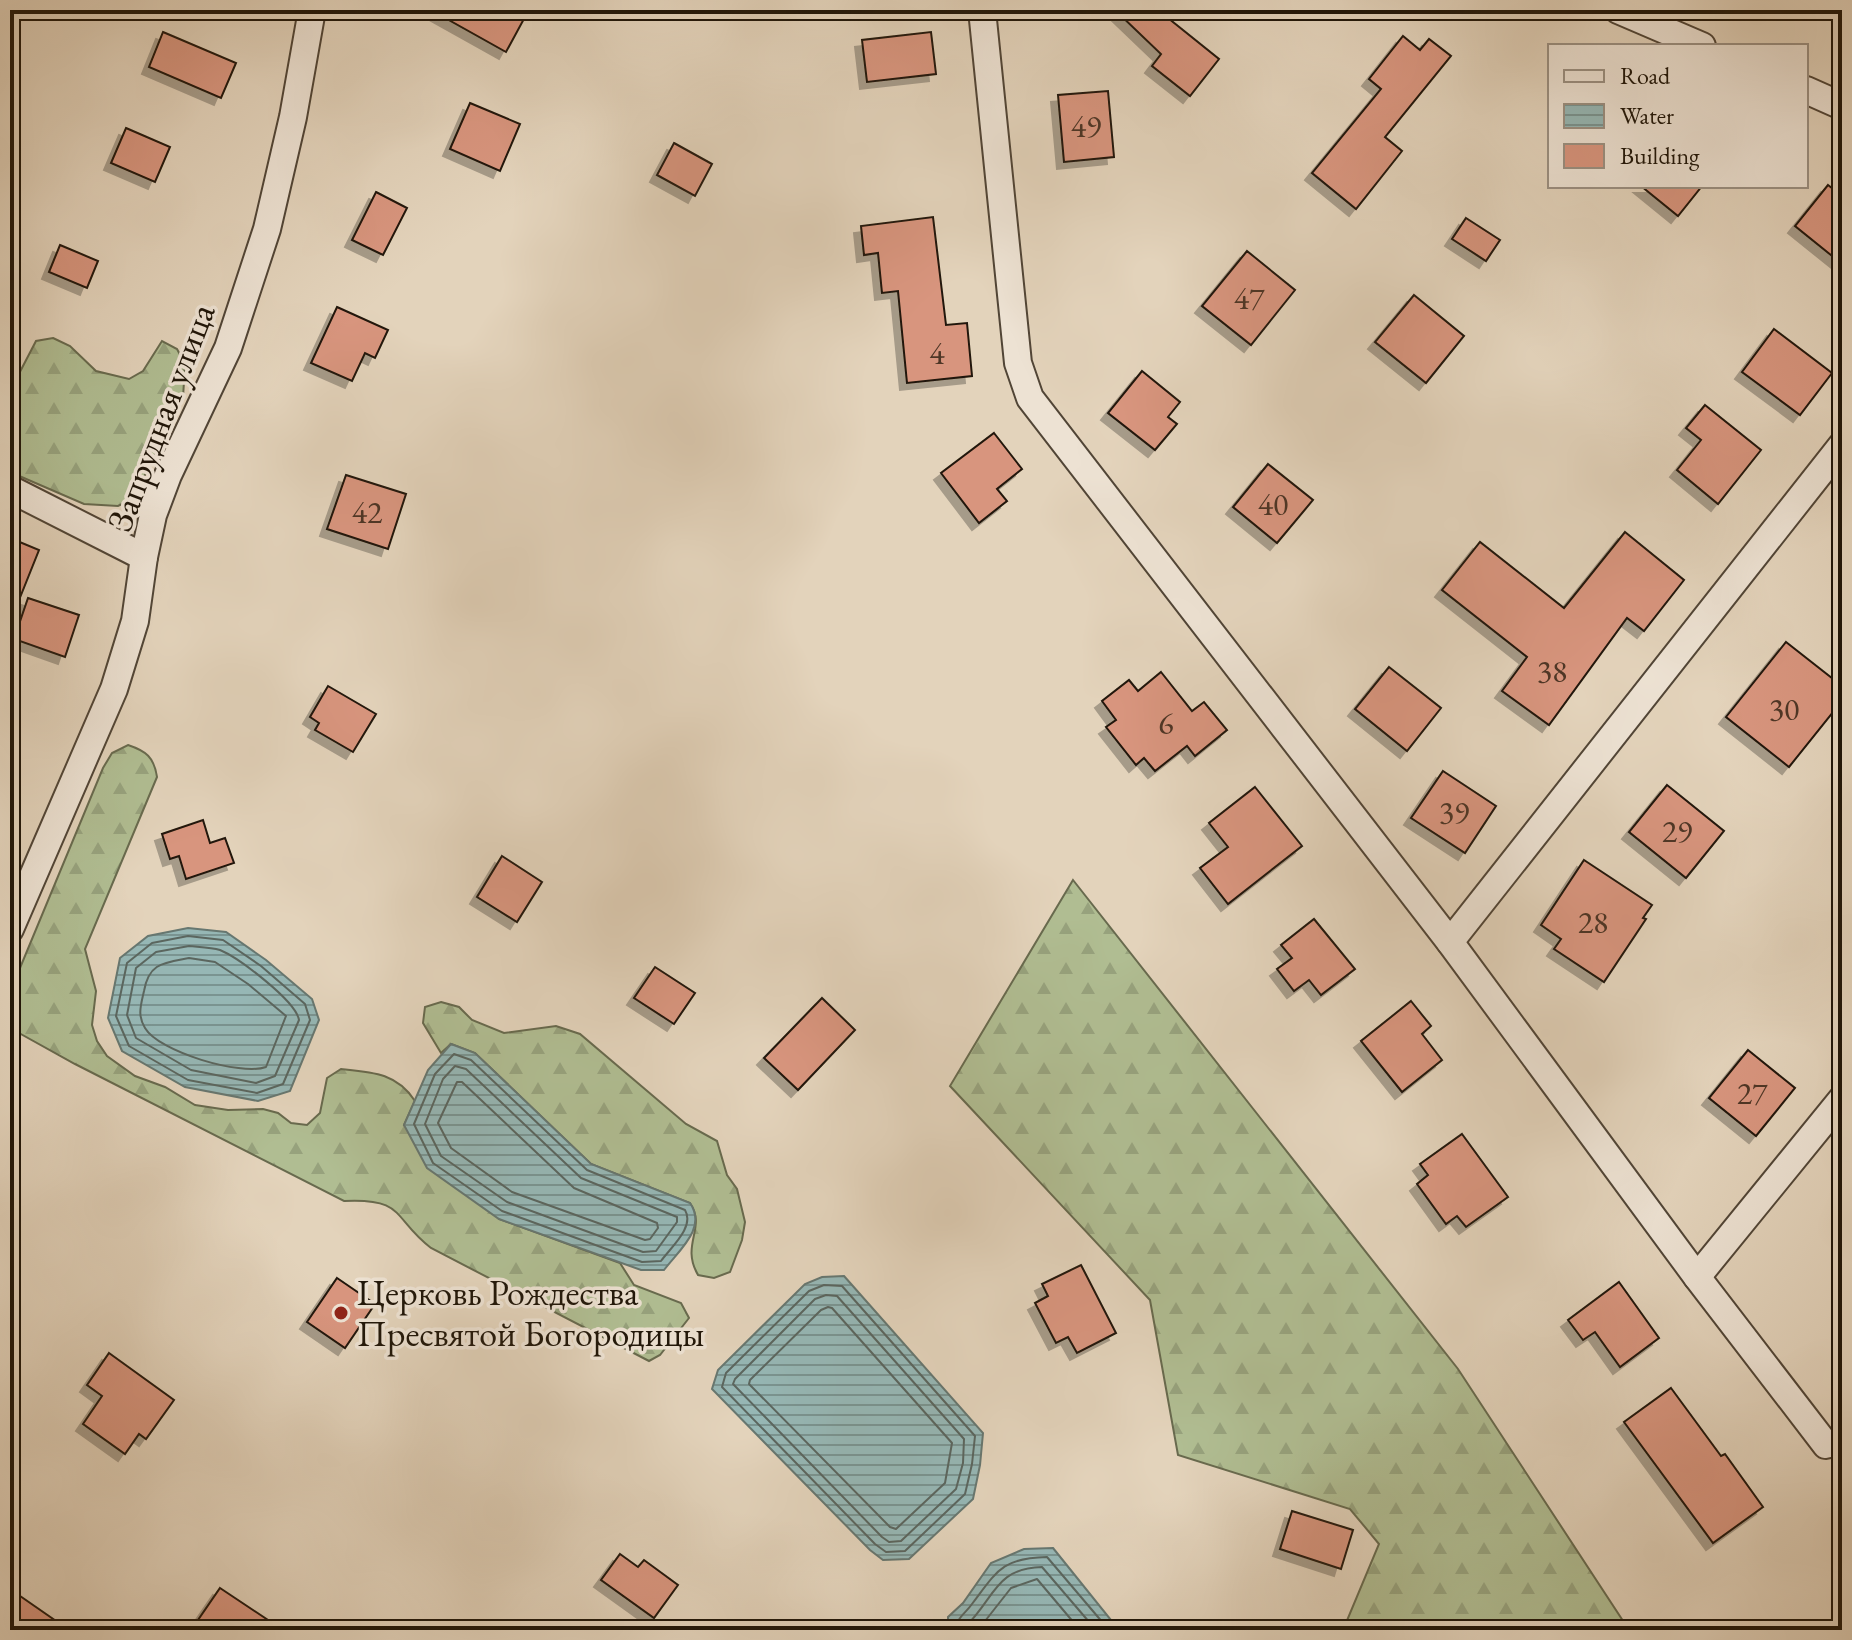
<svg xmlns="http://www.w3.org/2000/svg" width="1852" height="1640" font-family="'EB Garamond',serif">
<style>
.forest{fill:url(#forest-firs);stroke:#686a4e;stroke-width:2}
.water{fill:url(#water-rules);stroke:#677770;stroke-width:2}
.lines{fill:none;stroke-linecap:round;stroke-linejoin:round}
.shore{stroke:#5b665f;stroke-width:2}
.building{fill:#d8957e;stroke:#201609;stroke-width:2;filter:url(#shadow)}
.street-casing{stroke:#514536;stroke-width:30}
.street{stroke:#ede2d3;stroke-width:26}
.poi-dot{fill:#8f2418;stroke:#ede2d3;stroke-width:3}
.labels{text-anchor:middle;stroke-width:7;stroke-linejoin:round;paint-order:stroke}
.number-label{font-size:32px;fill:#4e3626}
.street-label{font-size:36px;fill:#201609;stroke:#ede2d3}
.poi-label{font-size:36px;fill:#201609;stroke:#ede2d3;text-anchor:start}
</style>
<defs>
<pattern id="forest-firs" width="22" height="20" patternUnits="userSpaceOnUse" patternTransform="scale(2)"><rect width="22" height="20" fill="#b0bd92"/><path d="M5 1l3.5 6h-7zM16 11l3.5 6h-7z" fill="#97a27d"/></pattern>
<pattern id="water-rules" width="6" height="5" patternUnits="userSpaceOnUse" patternTransform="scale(2)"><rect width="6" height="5" fill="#96b7b5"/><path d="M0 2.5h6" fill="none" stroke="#7a9491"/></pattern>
<filter id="shadow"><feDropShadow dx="-7" dy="7" stdDeviation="0" flood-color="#0004"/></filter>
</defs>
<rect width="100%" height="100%" fill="#e3d3bb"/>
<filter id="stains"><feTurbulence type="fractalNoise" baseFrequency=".0025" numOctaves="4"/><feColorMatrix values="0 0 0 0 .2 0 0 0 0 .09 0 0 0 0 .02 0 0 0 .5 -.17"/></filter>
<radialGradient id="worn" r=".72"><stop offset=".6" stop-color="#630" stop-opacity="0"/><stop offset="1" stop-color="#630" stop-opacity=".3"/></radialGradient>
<g class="forest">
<path d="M 53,338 L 70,346 L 96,371 L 129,379 L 143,371 L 162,341 L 177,349 L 185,364 L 183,398 L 133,499 L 118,506 L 84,504 L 10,472 L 10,391 L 36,341 Z"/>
<path d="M 128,745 C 146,751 154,757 157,777 L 85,949 L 96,991 L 92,1025 L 97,1041 L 107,1056 L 135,1076 L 165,1087 L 195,1105 L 228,1110 L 263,1109 L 278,1113 L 291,1123 L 307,1125 L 320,1113 L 327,1078 L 341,1069 C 372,1072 397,1073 415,1101 L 404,1125 L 499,1219 L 620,1263 L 634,1285 L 681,1303 L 689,1318 L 660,1355 L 649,1361 L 431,1248 C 392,1218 406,1198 344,1201 L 75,1064 L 10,1028 L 10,992 L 103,768 L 112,753 Z"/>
<path d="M 1073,880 L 1458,1369 L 1629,1630 L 1343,1630 L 1379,1544 L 1350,1509 L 1178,1455 L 1150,1300 L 950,1086 Z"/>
<path d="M 441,1002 L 459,1007 L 472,1020 L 504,1033 L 556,1026 L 580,1034 L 686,1124 L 717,1141 L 727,1175 L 737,1189 L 745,1222 L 742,1240 L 730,1272 L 714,1278 L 698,1275 C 680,1244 707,1228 690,1203 L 591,1164 L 475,1053 L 451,1044 L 441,1053 L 423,1023 L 425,1007 Z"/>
</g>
<g class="water">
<path d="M 188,928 L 226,932 L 266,960 L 312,999 L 319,1020 L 290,1091 L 258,1101 L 185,1087 L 122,1051 L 108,1018 L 120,958 L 148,936 Z"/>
<path d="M 451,1044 L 475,1053 L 591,1164 L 690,1203 C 707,1228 680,1249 664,1270 L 641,1270 L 499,1219 L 427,1168 L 404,1125 L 428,1070 Z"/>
<path d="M 844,1276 L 983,1433 L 980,1465 L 973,1499 L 909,1559 L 883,1560 L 870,1550 L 712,1389 L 718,1370 L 805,1284 L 822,1277 Z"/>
<path d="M 1053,1548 L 1119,1630 L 948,1630 L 948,1617 L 963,1603 L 991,1563 L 1024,1549 Z"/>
</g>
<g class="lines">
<g class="shore">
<path d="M 188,936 L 223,940 L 261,966 L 305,1004 L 310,1020 L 283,1084 L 257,1093 L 188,1080 L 129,1046 L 116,1016 L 127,963 L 152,943 Z"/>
<path d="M 189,946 C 199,947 211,947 220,950 C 239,958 296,1001 299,1020 L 275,1076 L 256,1083 L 191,1070 L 136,1038 L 127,1015 L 136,968 L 156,952 Z"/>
<path d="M 189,958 L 215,962 L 248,984 L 286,1016 L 266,1067 C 241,1076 159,1052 145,1028 C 137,1015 141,1005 144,991 C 149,963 163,963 189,958 Z"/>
<path d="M 454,1054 L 471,1060 L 587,1170 L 685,1210 C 695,1227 671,1247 661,1261 L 642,1262 L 502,1211 L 433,1163 L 414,1124 L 435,1074 Z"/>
<path d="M 455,1066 L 466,1069 L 581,1178 L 677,1217 L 677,1222 L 656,1251 L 643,1252 L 507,1202 L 441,1156 L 425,1124 L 443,1079 Z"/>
<path d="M 457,1082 L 462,1082 L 574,1188 L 657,1223 L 658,1228 L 650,1239 L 645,1240 L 512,1192 L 451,1148 L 438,1123 Z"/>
<path d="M 824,1285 L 842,1286 L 975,1436 L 972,1464 L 965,1494 L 905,1551 L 886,1552 L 875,1544 L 722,1387 L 726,1373 L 809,1291 Z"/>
<path d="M 826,1295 L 837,1296 L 964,1439 L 963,1463 L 956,1489 L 901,1541 L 889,1542 L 882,1537 L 733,1384 L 735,1379 L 815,1299 Z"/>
<path d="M 828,1307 L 832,1308 L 952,1443 L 945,1483 L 896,1529 L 890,1527 L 749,1384 L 750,1380 L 821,1310 Z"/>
<path d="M 956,1630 C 956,1618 965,1614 972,1604 C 997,1571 1002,1558 1047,1557 L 1109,1630"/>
<path d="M 966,1630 L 967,1625 C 995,1597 996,1568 1042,1567 L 1096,1630"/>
<path d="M 978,1630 L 1011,1588 L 1037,1579 L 1080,1630"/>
</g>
</g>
<g class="building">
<path d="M 431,10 L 512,10 L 525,17 L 506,52 Z"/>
<path d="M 1115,10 L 1158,10 L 1219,59 L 1190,96 L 1152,66 L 1161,54 Z"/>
<path d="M 163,32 L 236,63 L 221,98 L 149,67 Z"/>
<path d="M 931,32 L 936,74 L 867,82 L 862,40 Z"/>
<path d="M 1403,36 L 1420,50 L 1429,39 L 1451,56 L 1385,137 L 1402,151 L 1356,209 L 1312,173 L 1381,89 L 1369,79 Z"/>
<path d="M 1108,91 L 1114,157 L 1064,162 L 1058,95 Z"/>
<path d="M 470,103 L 520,124 L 500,171 L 450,149 Z"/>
<path d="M 126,128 L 170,147 L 155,182 L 111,163 Z"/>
<path d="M 674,143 L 712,164 L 695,196 L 657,175 Z"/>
<path d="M 1828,185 L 1842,196 L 1842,264 L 1795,226 Z"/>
<path d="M 1641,186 L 1702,186 L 1678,216 Z"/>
<path d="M 376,192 L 407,208 L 383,255 L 352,240 Z"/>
<path d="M 933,217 L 946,325 L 967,323 L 972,376 L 907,383 L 898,291 L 882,293 L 878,253 L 864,255 L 861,226 Z"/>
<path d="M 1466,218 L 1500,240 L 1486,261 L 1452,239 Z"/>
<path d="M 60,245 L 98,261 L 87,288 L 49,272 Z"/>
<path d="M 1247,251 L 1295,290 L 1251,345 L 1202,306 Z"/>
<path d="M 1414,295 L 1464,336 L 1426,383 L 1375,342 Z"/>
<path d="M 337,307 L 388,330 L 375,358 L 365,353 L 352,381 L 311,363 Z"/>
<path d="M 1774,329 L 1832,373 L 1800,415 L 1742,372 Z"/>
<path d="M 1142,371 L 1180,402 L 1168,417 L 1177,424 L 1155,450 L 1108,413 Z"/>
<path d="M 1705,405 L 1761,450 L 1718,504 L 1677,470 L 1701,440 L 1686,428 Z"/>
<path d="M 994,433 L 1022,469 L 997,489 L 1007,501 L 979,523 L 941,473 Z"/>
<path d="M 1268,464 L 1313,500 L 1277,543 L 1233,507 Z"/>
<path d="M 346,475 L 406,494 L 388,549 L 327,529 Z"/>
<path d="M 1625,532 L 1684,580 L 1644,631 L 1627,618 L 1549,725 L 1502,691 L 1527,657 L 1442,590 L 1480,542 L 1564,608 Z"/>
<path d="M 10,538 L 39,550 L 11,620 L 10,620 Z"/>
<path d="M 28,598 L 79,615 L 65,657 L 14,639 Z"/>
<path d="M 1786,642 L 1842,686 L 1842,701 L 1789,767 L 1726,717 Z"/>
<path d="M 1389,667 L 1441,708 L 1407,751 L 1355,709 Z"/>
<path d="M 1161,672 L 1192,711 L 1204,702 L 1227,730 L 1195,756 L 1187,746 L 1155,771 L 1144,758 L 1136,765 L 1106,727 L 1116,720 L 1102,701 L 1129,680 L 1138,691 Z"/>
<path d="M 328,686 L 376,714 L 353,752 L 315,730 L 319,723 L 310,717 Z"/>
<path d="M 1443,771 L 1496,806 L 1465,853 L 1411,818 Z"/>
<path d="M 1667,785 L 1724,831 L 1686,878 L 1629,832 Z"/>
<path d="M 1255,787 L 1302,846 L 1228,904 L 1200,868 L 1228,847 L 1209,823 Z"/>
<path d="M 203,820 L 210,843 L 225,838 L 234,863 L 186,879 L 179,856 L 170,859 L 162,834 Z"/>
<path d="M 502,856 L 542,882 L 517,922 L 477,897 Z"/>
<path d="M 1584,860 L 1652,905 L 1643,918 L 1646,919 L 1604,982 L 1554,949 L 1561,939 L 1541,925 Z"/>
<path d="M 1314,919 L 1355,969 L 1321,995 L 1309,980 L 1294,991 L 1277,969 L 1292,958 L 1281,945 Z"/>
<path d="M 655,967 L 695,993 L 674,1024 L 634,998 Z"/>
<path d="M 822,998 L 855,1030 L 798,1090 L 764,1058 Z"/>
<path d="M 1411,1001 L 1431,1026 L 1422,1034 L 1442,1060 L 1402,1092 L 1361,1041 Z"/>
<path d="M 1748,1050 L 1795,1088 L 1756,1136 L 1709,1098 Z"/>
<path d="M 1462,1134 L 1508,1197 L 1466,1227 L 1457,1216 L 1446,1224 L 1417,1184 L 1428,1175 L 1420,1164 Z"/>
<path d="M 1081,1265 L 1116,1333 L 1077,1353 L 1068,1337 L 1056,1343 L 1035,1303 L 1048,1296 L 1042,1284 Z"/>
<path d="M 337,1278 L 375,1304 L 345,1348 L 307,1322 Z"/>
<path d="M 1619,1282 L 1659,1338 L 1620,1367 L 1595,1332 L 1583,1340 L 1568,1320 Z"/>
<path d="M 109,1353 L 174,1400 L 146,1439 L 139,1434 L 125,1454 L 83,1424 L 102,1396 L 87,1385 Z"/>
<path d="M 1671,1388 L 1721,1456 L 1725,1454 L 1763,1507 L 1713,1543 L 1624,1422 Z"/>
<path d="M 1292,1511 L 1353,1530 L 1341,1569 L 1280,1549 Z"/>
<path d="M 620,1554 L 638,1567 L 644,1560 L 678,1585 L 654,1618 L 601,1580 Z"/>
<path d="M 220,1588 L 283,1630 L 213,1630 L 198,1620 Z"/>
<path d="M 10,1589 L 69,1630 L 10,1630 Z"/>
</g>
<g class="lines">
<defs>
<g id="street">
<path d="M 982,10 L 1018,363 L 1030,398 L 1450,942 L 1697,1277 L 1826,1445"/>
<path d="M 1618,10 L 1702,46"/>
<path d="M 1806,90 L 1842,106"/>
<path d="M 10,489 L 144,557"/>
<path d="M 10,929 L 114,689 L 135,621 L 144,557 L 153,515 L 168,475 L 228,348 L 267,229 L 293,117 L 312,10"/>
<path d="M 1450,942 L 1842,445"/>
<path d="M 1697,1277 L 1842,1099"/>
</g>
</defs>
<use href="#street" class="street-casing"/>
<use href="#street" class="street"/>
</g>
<circle class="poi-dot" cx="341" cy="1313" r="8"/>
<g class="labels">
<g class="number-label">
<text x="1086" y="137">49</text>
<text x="1249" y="309">47</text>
<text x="937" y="364">4</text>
<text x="1273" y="515">40</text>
<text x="367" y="523">42</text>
<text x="1552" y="682">38</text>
<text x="1784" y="720">30</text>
<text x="1166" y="734">6</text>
<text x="1454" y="823">39</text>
<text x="1677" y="842">29</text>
<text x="1593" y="933">28</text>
<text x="1752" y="1104">27</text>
</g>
<g class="street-label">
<text transform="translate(160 417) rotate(-69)" y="13">Запрудная улица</text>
</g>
<g class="poi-label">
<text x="357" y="1305">Церковь Рождества<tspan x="357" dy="41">Пресвятой Богородицы</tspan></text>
</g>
</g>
<rect width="1852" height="1640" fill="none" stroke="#e3d3bb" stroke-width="40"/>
<rect x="12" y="12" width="1828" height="1616" fill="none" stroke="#201609" stroke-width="4"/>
<rect x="20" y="20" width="1812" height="1600" fill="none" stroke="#201609" stroke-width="2"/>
<rect x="1548" y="44" width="260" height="144" fill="#ede2d3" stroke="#9b9082" stroke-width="2"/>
<rect x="1564" y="70" width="40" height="12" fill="#ede2d3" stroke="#9b9082" stroke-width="2"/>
<text x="1620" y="84" font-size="24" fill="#201609">Road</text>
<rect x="1564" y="104" width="40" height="24" fill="url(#water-rules)" stroke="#9b9082" stroke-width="2"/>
<text x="1620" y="124" font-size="24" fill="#201609">Water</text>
<rect x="1564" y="144" width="40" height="24" fill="#d8957e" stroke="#9b9082" stroke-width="2"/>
<text x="1620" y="164" font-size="24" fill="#201609">Building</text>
<rect width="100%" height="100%" filter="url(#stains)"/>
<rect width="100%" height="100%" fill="url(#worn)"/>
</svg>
